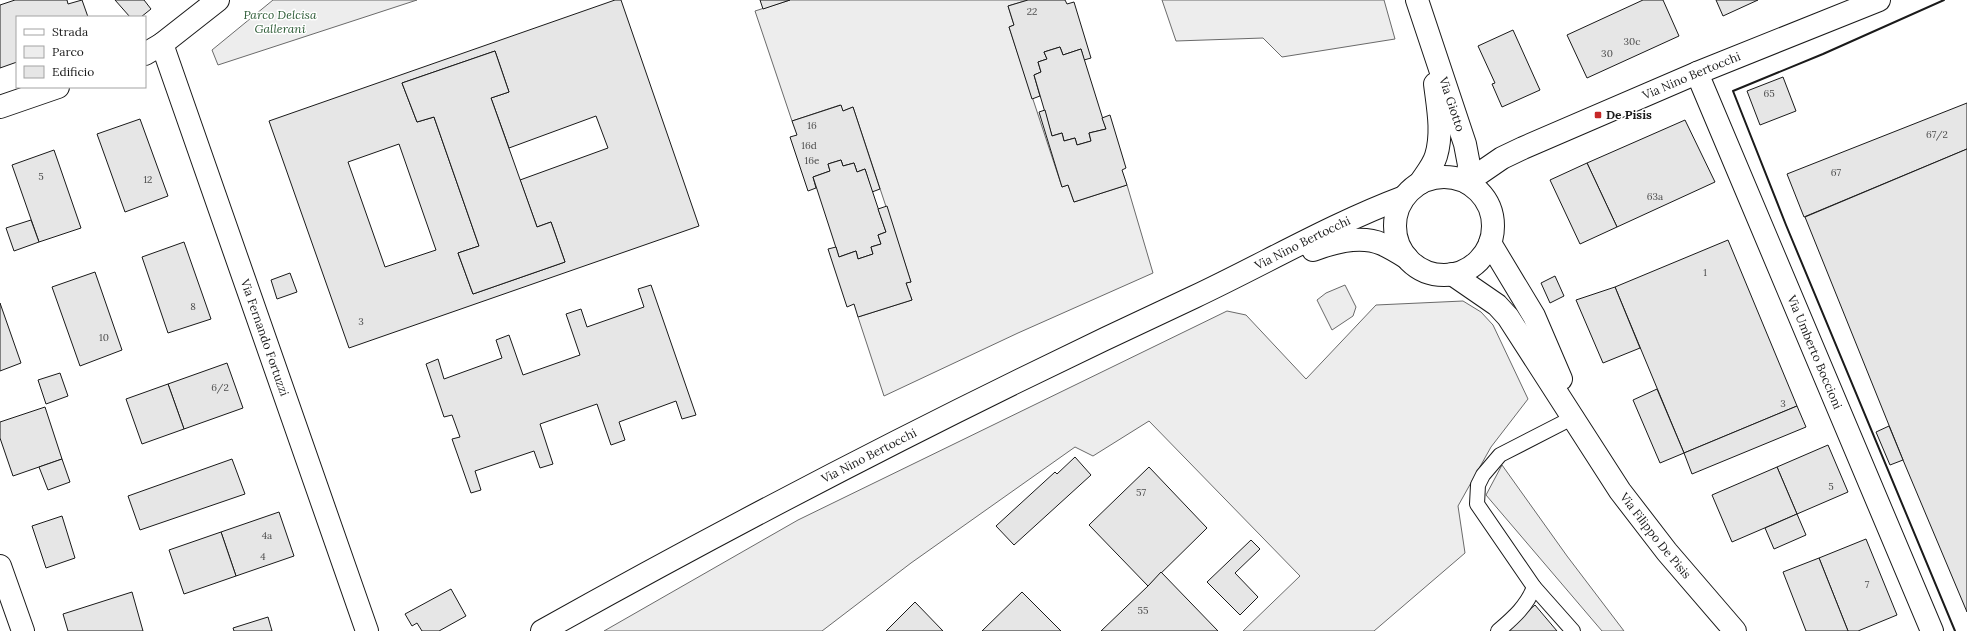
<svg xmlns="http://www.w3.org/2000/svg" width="1967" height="631" font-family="Lora,serif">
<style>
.green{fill:#ededed;stroke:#6a6a6a}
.building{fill:#e6e6e6;stroke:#1a1a1a;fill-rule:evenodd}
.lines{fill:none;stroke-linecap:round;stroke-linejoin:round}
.service-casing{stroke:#1a1a1a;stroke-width:16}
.minor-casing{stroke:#1a1a1a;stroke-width:24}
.tertiary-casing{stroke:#1a1a1a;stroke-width:24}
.service{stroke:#fff;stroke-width:14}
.minor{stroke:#fff;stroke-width:22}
.tertiary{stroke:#fff;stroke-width:22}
.wall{stroke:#1a1a1a;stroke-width:2}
.poi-dot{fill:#c62828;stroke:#fff;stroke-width:1.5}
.labels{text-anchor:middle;stroke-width:3;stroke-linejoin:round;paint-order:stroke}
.number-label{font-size:10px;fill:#4d4d4d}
.park-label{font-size:12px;font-style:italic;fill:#2b5a34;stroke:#fff}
.street-label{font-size:12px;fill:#1a1a1a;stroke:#fff}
.poi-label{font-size:12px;font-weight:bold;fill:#1a1a1a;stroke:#fff;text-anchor:start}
</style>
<rect width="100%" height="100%" fill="#fff"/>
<g class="green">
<path d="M 273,0 L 417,0 L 218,65 L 212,50 Z"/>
<path d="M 790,0 L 1028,0 L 1008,6 L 1014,25 L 1009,27 L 1062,187 L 1068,185 L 1074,202 L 1127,185 L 1153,273 L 1018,333 L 884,396 L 858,317 L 912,300 L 906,283 L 911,282 L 853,107 L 843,111 L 840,105 L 792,121 L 755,11 Z"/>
<path d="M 1162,0 L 1384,0 L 1395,39 L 1282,57 L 1263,38 L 1176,41 Z"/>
<path d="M 1345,285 L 1356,307 L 1353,316 L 1332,330 L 1317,300 L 1326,293 Z"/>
<path d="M 1463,301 L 1481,312 L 1493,325 L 1528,399 L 1491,447 L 1458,506 L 1465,553 L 1374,631 L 1243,631 L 1300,576 L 1149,421 L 1093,456 L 1075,447 L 911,563 L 822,631 L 604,631 L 798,520 L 1227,311 L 1246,315 L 1306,379 L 1376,305 Z"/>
<path d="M 1502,465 L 1567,556 L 1624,631 L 1602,631 L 1486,495 Z"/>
</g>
<g class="building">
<path d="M 15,0 L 67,0 L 68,4 L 82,0 L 88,17 L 17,17 L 17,62 L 0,68 L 0,5 Z"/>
<path d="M 115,0 L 144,0 L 151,9 L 141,17 L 130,17 Z"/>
<path d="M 615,0 L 621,0 L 699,226 L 349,348 L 269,121 ZM 495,51 L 509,92 L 491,98 L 509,148 L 596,116 L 608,148 L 520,180 L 537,227 L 551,222 L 565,262 L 473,294 L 458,253 L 479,246 L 434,117 L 417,122 L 402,83 ZM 399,144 L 436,250 L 385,267 L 348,162 Z"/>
<path d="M 760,0 L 790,0 L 763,9 Z"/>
<path d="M 1028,0 L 1065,0 L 1067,4 L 1074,2 L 1091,58 L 1084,60 L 1081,49 L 1063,55 L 1060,47 L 1044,52 L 1047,59 L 1038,62 L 1041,72 L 1034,75 L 1040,96 L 1032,99 L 1009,27 L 1014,25 L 1008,6 Z"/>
<path d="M 1643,0 L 1663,0 L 1679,36 L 1587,78 L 1567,35 Z"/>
<path d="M 1716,0 L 1758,0 L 1723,16 Z"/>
<path d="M 1513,30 L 1540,90 L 1502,107 L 1492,84 L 1495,83 L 1478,46 Z"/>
<path d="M 1060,47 L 1063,55 L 1081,49 L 1106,129 L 1089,133 L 1091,141 L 1077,145 L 1075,138 L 1064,141 L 1062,133 L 1052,136 L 1034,75 L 1041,72 L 1038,62 L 1047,59 L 1044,52 Z"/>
<path d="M 495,51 L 509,92 L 491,98 L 537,227 L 551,222 L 565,262 L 473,294 L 458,253 L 479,246 L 434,117 L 417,122 L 402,83 Z"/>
<path d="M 1783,77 L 1796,111 L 1760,125 L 1747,91 Z"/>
<path d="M 1967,103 L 1967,149 L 1804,217 L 1787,174 Z"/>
<path d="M 841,105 L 843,111 L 853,107 L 880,189 L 872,192 L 865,169 L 857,172 L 854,163 L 843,166 L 841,160 L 828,164 L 830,171 L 813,177 L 816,188 L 808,191 L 790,137 L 797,135 L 792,121 Z"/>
<path d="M 1045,110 L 1052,136 L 1062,133 L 1064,141 L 1075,138 L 1077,145 L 1091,141 L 1089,133 L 1106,129 L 1102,118 L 1110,115 L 1126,168 L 1122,170 L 1127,185 L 1074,202 L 1068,185 L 1062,187 L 1039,112 Z"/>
<path d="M 140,119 L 168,196 L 125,212 L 97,134 Z"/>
<path d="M 1685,120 L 1715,182 L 1617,227 L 1587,163 Z"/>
<path d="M 1967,149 L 1967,612 L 1903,460 L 1805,217 Z"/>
<path d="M 54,150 L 81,228 L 39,242 L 12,165 Z"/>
<path d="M 841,160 L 843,166 L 854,163 L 857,172 L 865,169 L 886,232 L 878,235 L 881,244 L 871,247 L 873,254 L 858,259 L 856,251 L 839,257 L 813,177 L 830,171 L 828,164 Z"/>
<path d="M 1587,163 L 1617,227 L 1580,244 L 1550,180 Z"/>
<path d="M 887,206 L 911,282 L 906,283 L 912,300 L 858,317 L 854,304 L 847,307 L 828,249 L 836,247 L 839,257 L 856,251 L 858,259 L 873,254 L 871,247 L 881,244 L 878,235 L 886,232 L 878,209 Z"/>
<path d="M 31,220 L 39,242 L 14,251 L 6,228 Z"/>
<path d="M 1728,240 L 1797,406 L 1684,453 L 1615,287 Z"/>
<path d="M 184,242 L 211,319 L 168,333 L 142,257 Z"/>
<path d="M 95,272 L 122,350 L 80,366 L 52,287 Z"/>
<path d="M 290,273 L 297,292 L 277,299 L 271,280 Z"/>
<path d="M 1555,276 L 1564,296 L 1550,303 L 1541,283 Z"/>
<path d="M 651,285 L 696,415 L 682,419 L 676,401 L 619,422 L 625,440 L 611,445 L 597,404 L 540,424 L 553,464 L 540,468 L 534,451 L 475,471 L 481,490 L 471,493 L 452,439 L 460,437 L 452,415 L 444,417 L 426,364 L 438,359 L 444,379 L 502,358 L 496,340 L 509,335 L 523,375 L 580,355 L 566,314 L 581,309 L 587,327 L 644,307 L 638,289 Z"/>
<path d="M 1615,287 L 1640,348 L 1603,363 L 1576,300 Z"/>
<path d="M 0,303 L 21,363 L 0,371 Z"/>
<path d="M 227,363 L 243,408 L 184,429 L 168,384 Z"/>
<path d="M 60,373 L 68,396 L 46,404 L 38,380 Z"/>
<path d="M 168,384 L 184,429 L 142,444 L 126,399 Z"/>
<path d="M 1657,389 L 1684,453 L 1660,463 L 1633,400 Z"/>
<path d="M 1797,406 L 1806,427 L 1692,474 L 1684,453 Z"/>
<path d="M 45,407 L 62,459 L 13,476 L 0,438 L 0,422 Z"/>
<path d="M 1889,426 L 1903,460 L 1890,465 L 1876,432 Z"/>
<path d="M 1828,445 L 1848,492 L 1797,514 L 1777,467 Z"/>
<path d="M 1075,457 L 1091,475 L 1014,545 L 996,526 L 1055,472 L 1057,474 Z"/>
<path d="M 62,459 L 70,482 L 48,490 L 39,467 Z"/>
<path d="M 232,459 L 245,494 L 140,530 L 128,496 Z"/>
<path d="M 1149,467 L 1207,528 L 1148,586 L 1089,525 Z"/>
<path d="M 1777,467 L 1797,514 L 1732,542 L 1712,495 Z"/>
<path d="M 279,512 L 294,556 L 236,576 L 221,532 Z"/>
<path d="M 1797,514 L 1806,535 L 1774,549 L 1765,528 Z"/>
<path d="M 62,516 L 75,558 L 46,568 L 32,526 Z"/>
<path d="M 221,532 L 236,576 L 184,594 L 169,550 Z"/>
<path d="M 1866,539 L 1897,615 L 1858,631 L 1848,631 L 1819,558 Z"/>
<path d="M 1251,540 L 1260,549 L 1235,573 L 1258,597 L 1240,615 L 1207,582 Z"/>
<path d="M 1819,558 L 1848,631 L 1806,631 L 1783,572 Z"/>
<path d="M 1161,572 L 1218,631 L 1101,631 L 1148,586 Z"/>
<path d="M 451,589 L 466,616 L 439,631 L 422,631 L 417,623 L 412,626 L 405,614 Z"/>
<path d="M 132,592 L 143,631 L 68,631 L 63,614 Z"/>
<path d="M 1022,592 L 1061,631 L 982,631 Z"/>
<path d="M 915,602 L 943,631 L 886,631 Z"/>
<path d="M 1535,605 L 1557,631 L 1505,631 Z"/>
<path d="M 268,617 L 272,631 L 234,631 L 233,628 Z"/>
</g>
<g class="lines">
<defs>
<g id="service">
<path d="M 1534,587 L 1573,631"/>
<path d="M 1498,631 C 1513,618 1527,606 1534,587 L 1477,504 L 1478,485 L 1483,475 L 1500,455 L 1576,416"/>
</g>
<g id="minor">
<path id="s1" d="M 162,44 L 367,631"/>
<path d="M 145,54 L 162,44 L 218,0"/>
<path id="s2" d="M 1697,73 L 1932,631"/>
<path d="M 0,107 L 58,87"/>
<path id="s3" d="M 1467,182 L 1502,158 L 1523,148 L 1697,73 L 1879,0"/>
<path d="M 1313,250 C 1334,242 1361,235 1382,244 C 1391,248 1399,253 1407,258"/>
<path d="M 0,566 L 23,631"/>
<path id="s4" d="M 542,631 C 755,512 972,400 1194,297 C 1264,264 1332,224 1404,197"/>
</g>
<g id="tertiary">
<path id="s5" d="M 1417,0 L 1465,144 L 1469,165 L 1467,182"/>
<circle cx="1444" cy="226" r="49"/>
<path d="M 1420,183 C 1425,175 1433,166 1436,156 C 1443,133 1438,108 1435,84"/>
<path d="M 1490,243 L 1534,316 L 1561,379"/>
<path id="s6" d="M 1452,274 L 1497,305 L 1508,317 L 1620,491 L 1667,552 L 1735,631"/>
</g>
</defs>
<use href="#service" class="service-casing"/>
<use href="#minor" class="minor-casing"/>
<use href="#tertiary" class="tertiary-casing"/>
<use href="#service" class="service"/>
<use href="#minor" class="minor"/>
<use href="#tertiary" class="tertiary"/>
<path class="wall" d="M 1944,0 L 1823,54 L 1733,91 L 1786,225 L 1955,631"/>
</g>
<rect class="poi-dot" x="1594" y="111" width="8" height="8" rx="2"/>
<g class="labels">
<g class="number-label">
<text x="1032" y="15">22</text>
<text x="1632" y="45">30c</text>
<text x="1607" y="57">30</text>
<text x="1769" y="97">65</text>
<text x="812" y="129">16</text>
<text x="1937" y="138">67/2</text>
<text x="809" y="149">16d</text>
<text x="812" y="164">16e</text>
<text x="1836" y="176">67</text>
<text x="41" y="180">5</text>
<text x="148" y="183">12</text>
<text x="1655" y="200">63a</text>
<text x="1705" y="276">1</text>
<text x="193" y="310">8</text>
<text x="361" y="325">3</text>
<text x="104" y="341">10</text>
<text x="220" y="391">6/2</text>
<text x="1783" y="407">3</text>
<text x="1831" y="490">5</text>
<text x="1141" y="496">57</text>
<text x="267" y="539">4a</text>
<text x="263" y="560">4</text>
<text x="1867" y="588">7</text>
<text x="1143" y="614">55</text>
</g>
<g class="park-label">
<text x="280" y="19">Parco Delcisa<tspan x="280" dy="14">Gallerani</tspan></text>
</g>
<g class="street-label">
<text dy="4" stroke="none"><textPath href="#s3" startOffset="249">Via Nino Bertocchi</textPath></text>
<text dy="4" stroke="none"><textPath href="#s5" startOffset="110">Via Giotto</textPath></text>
<text dy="4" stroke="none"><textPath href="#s4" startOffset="854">Via Nino Bertocchi</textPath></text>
<text dy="4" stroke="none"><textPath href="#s1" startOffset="311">Via Fernando Fortuzzi</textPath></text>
<text dy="4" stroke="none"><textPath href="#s2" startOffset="303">Via Umberto Boccioni</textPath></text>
<text dy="4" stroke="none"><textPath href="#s4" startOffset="371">Via Nino Bertocchi</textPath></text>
<text dy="4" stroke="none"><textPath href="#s6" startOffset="335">Via Filippo De Pisis</textPath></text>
</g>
<g class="poi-label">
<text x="1606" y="119">De Pisis</text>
</g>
</g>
<rect x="16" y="16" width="130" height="72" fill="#ffffff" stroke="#a3a3a3"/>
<rect x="24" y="29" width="20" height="6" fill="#ffffff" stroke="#a3a3a3"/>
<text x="52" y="36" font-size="12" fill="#1a1a1a">Strada</text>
<rect x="24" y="46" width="20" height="12" fill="#ededed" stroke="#a3a3a3"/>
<text x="52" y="56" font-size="12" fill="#1a1a1a">Parco</text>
<rect x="24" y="66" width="20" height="12" fill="#e6e6e6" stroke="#a3a3a3"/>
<text x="52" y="76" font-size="12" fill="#1a1a1a">Edificio</text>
</svg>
